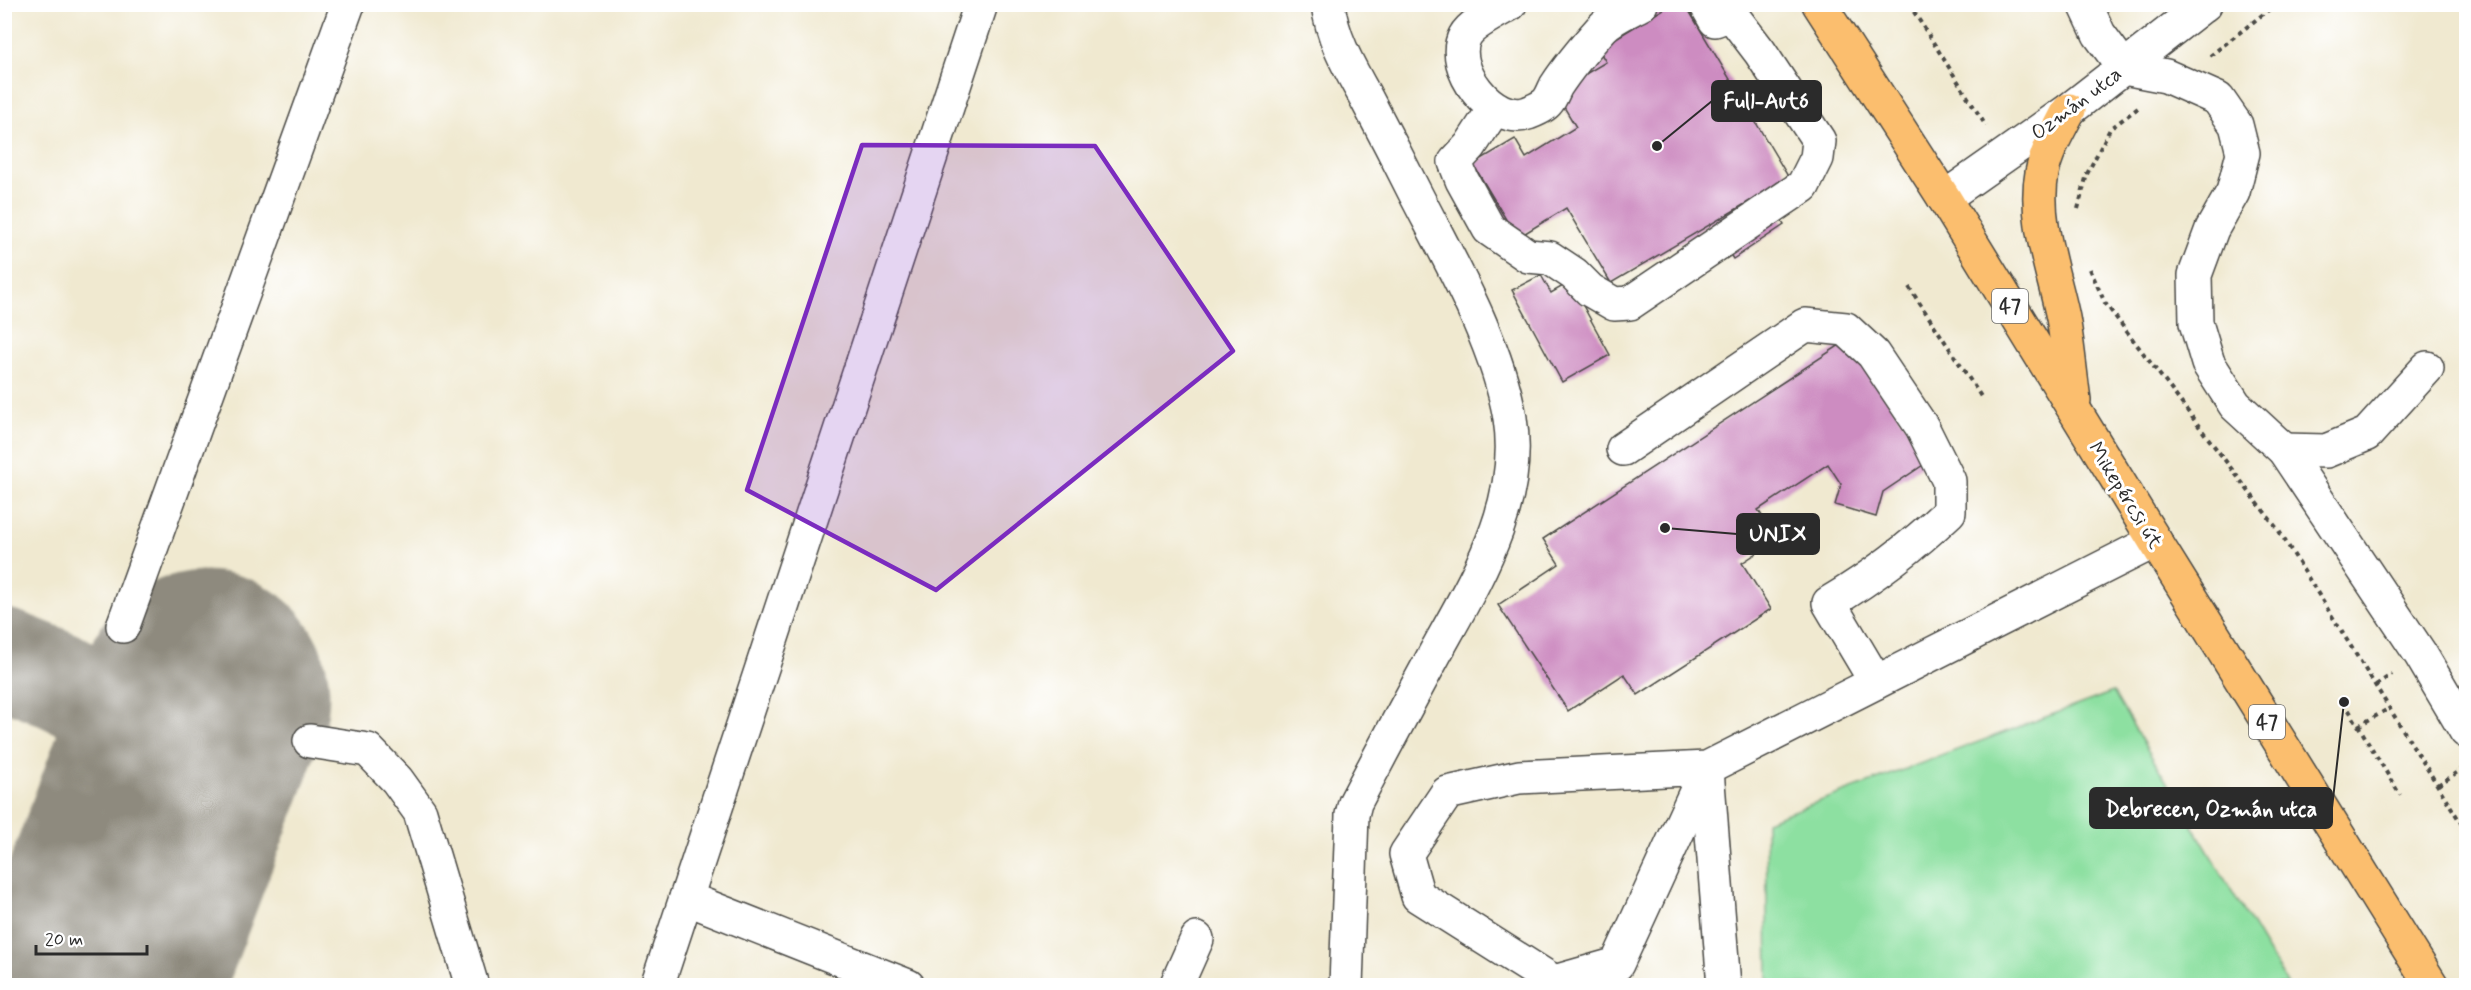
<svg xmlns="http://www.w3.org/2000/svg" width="2471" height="990" font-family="Mynerve,sans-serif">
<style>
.green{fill:#8de0a1;stroke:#5c8666;stroke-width:1.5}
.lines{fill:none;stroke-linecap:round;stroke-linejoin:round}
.taxiway{stroke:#8e8a7e;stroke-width:99}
.runway{stroke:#8e8a7e;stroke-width:249}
.building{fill:#cd8cc1}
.minor-casing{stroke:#494844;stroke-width:36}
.major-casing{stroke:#494844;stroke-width:36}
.path{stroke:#494844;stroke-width:4;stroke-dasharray:4.5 4.5;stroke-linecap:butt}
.minor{stroke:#fff;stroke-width:33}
.major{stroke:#fbbe6e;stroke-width:33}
.marked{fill:#7b2cbf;fill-opacity:0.2;stroke:#7b2cbf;stroke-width:4.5;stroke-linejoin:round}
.labels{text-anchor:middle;stroke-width:6;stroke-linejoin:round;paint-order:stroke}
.shield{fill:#fff;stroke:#6b6b6b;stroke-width:1.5}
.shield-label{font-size:20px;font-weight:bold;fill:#2b2b2b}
.street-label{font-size:21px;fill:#2b2b2b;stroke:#fff}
.leader{fill:none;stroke:#2b2b2b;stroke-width:2}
.callout-dot{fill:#2b2b2b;stroke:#fff;stroke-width:2}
.callout{fill:#2b2b2b;stroke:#2b2b2b;stroke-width:2}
.callout-label{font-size:22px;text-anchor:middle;font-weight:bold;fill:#fff}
</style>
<rect width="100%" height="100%" fill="#fff"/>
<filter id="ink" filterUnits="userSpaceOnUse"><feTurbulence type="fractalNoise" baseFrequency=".0167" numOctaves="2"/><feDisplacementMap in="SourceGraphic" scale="12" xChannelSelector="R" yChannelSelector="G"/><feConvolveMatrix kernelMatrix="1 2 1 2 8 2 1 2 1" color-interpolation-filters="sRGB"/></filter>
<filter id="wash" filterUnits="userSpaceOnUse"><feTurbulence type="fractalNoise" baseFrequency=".008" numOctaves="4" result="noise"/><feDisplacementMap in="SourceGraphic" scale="24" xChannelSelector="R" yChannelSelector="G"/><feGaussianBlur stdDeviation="1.35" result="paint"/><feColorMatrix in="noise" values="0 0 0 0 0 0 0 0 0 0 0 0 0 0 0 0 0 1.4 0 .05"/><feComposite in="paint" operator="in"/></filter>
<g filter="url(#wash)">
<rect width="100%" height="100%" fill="#f0e9d0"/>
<path class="green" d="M 2113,692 L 2288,985 L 1768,985 L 1766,821 Z"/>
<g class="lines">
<path class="taxiway" d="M 4,658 C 54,677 147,711 156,772 C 160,799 153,823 147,849"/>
<path class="runway" d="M 95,986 L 205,695"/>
</g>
<g id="blocks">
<g class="building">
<path d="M 1672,4 L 1685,4 L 1789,178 L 1611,283 L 1566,208 L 1517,238 L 1473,164 L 1515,139 L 1526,158 L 1576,127 L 1555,92 L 1606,62 L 1598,49 Z"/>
<path d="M 1774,209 L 1784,225 L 1733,259 L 1723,243 Z"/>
<path d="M 1541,275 L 1551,293 L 1570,282 L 1610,355 L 1562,382 L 1512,290 Z"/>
<path d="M 1849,339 L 1929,461 L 1883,492 L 1876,517 L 1835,505 L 1841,484 L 1828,464 L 1758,510 L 1778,539 L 1742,563 L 1771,609 L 1638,695 L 1624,674 L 1568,711 L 1498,605 L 1559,564 L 1543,539 Z"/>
</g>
</g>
</g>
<g filter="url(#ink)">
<use href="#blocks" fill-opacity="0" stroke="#494844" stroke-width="1.5"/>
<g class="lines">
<defs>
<g id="minor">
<path d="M 1328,4 C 1332,38 1349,67 1365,96 C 1382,128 1399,161 1415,193 C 1450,261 1497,342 1510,418 C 1524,507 1472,585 1432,659 C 1406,707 1380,755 1355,803 L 1352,815 L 1346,986"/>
<path d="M 1510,4 C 1498,11 1471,24 1465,36 C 1448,67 1493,126 1528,113 C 1533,111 1540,108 1544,105 C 1550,101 1553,92 1556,86 C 1569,66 1586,46 1602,28 C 1612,17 1628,11 1641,4"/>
<path d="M 2085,4 L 2099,34 L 2124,68 L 2166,76 L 2218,99 L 2236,125 L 2243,153 L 2233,192 L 2212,229 L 2195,275 L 2196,323 L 2208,363 L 2235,405 L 2284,450 L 2421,655 L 2466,731"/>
<path d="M 1494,109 L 1470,146 L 1455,162 L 1462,180 L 1489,229 L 1528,256 L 1550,258 L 1574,274 L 1590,290 L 1614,304 L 1630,303 L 1803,186 L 1817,158 L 1819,141 L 1760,52 L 1731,14 L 1715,20 L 1706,4"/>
<path d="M 1944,198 L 2069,110 L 2205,4"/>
<path d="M 1623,449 L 1805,325 L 1846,329 L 1873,354 L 1922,427 L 1949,481 L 1949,512 C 1911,548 1874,576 1829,603 L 1876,682"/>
<path d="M 2284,450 L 2326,451 L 2367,434 L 2427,368"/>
<path d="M 123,626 L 348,4"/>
<path d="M 310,741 L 368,750 L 397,780 L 420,812 L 472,986"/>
<path d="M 1707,768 L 1617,964 L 1554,982 L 1418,896 L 1406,854 L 1447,793 L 1519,777 L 1707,768 L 2155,541"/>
<path d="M 1707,770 L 1724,986"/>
<path d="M 686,898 L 908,986"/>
<path d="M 657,986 L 981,4"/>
<path d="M 1176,986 L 1197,939"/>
</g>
<g id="major">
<path d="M 1819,4 L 1944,198 L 2155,541 L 2432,986"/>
<path d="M 2069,110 C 2059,130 2046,151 2042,173 C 2033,220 2054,273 2063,318 C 2068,345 2070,373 2074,400"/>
</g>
</defs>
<use href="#minor" class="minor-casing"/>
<use href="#major" class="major-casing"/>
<g class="path">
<path d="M 1909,4 L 1986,126"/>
<path d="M 2210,56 L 2276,4"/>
<path d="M 2078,209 L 2087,174 L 2110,129 L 2138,108"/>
<path d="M 2090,269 L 2105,303 L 2279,531 L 2466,831"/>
<path d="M 1909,287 L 1982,398"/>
<path d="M 2376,685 L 2392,674"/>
<path d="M 2344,702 L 2400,795"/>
<path d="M 2358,726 L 2390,708"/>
<path d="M 2438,785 L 2465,767"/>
</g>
<use href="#minor" class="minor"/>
<use href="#major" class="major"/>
</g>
</g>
<path class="marked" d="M 862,145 L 1095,146 L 1233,351 L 936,590 L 747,490 Z"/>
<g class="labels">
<g class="shield">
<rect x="1992" y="289" width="36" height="34" rx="4.5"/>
<rect x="2249" y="705" width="36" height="34" rx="4.5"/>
</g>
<g class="shield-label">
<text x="2010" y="313">47</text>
<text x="2267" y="729">47</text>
</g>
<g class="street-label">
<text transform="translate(2076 103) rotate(-37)" y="7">Ozmán utca</text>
<text transform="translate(2126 495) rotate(58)" y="7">Mikepércsi út</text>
</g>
</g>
<path class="leader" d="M1657 146L1712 101M1665 528L1737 534M2344 702L2332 808"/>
<g class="callout-dot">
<circle cx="1657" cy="146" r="6"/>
<circle cx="1665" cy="528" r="6"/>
<circle cx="2344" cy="702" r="6"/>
</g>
<g class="callout">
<rect x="1712" y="81" width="109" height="40" rx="6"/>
<rect x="1737" y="514" width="82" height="40" rx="6"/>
<rect x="2090" y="788" width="242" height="40" rx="6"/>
</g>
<g class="callout-label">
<text x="1766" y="108">Full-Autó</text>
<text x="1778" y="541">UNIX</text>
<text x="2211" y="816">Debrecen, Ozmán utca</text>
</g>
<rect width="2471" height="990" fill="none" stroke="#fff" stroke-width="24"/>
<path d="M36 945v9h111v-9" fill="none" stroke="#2b2b2b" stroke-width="3"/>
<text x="45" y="945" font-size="18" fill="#2b2b2b" stroke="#ffffff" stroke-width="4.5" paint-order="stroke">20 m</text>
</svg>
